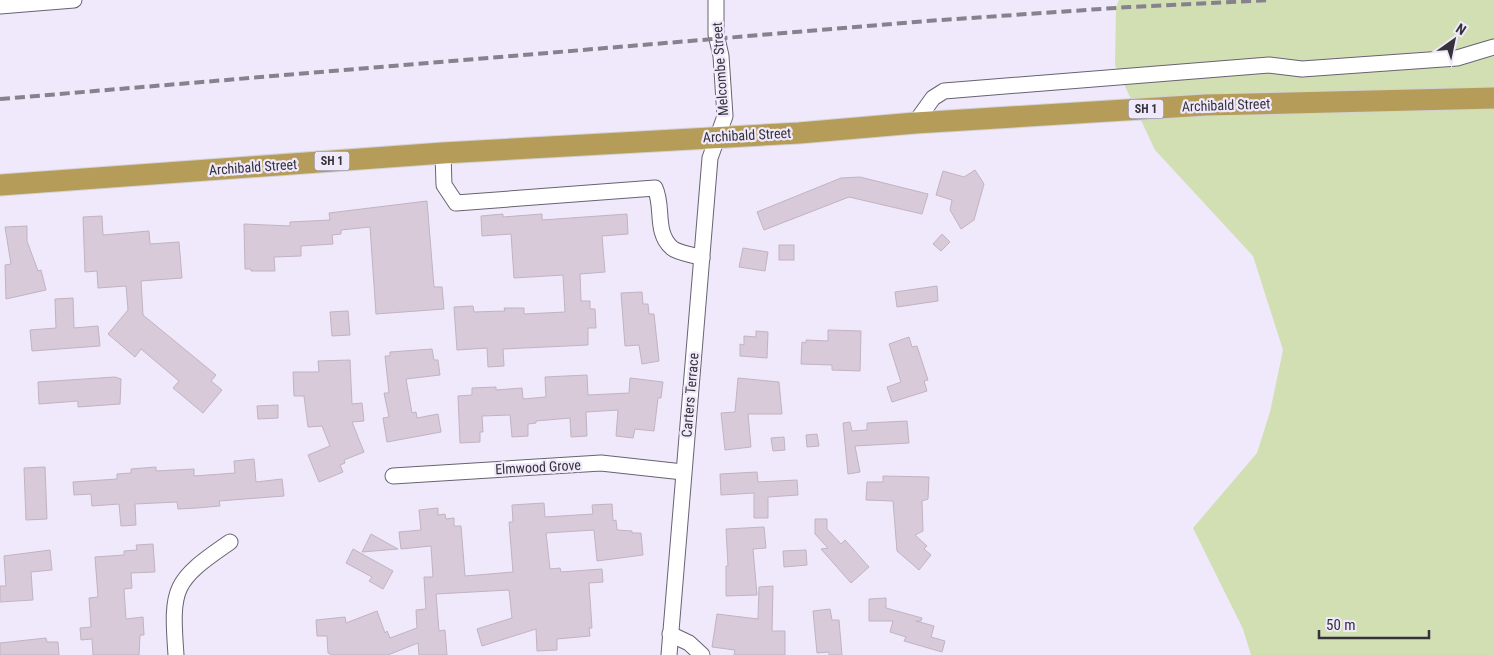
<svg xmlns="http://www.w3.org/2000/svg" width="1494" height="655" font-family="'Roboto Condensed',sans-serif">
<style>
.green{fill:#d1dfb2}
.building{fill:#d8cad9;stroke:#c1b3c2}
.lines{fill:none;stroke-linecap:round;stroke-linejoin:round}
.minor-casing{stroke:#686272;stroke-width:17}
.highway-casing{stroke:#d3d2d3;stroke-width:23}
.minor{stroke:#fff;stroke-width:15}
.highway{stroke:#b59c59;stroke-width:21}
.rail{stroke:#86818d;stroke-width:4;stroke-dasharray:10 5;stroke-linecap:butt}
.labels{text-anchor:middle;stroke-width:4.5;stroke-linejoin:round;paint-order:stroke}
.shield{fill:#efe9fb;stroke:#6d6973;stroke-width:1}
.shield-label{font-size:12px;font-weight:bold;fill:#353239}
.street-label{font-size:14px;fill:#353239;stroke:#efe9fb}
</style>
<rect width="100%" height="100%" fill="#efe9fb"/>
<path class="green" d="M 1119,0 L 1494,0 L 1494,655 L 1251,655 L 1243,629 L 1193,528 L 1257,453 L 1270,412 L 1283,350 L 1253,256 L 1155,150 L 1115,65 L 1116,7 Z"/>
<g class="building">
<path d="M 975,170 L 984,184 L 974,220 L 961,229 L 950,210 L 952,200 L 936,195 L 943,171 L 964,177 Z"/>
<path d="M 860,177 L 928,194 L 922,214 L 849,197 L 764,230 L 757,212 L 841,178 Z"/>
<path d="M 427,201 L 434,287 L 442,287 L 444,309 L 376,314 L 370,227 L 341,230 L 341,234 L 332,235 L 333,244 L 301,246 L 301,256 L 274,257 L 275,271 L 251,271 L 251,269 L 245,269 L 244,224 L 290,226 L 290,222 L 330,220 L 329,213 Z"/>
<path d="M 503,214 L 503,217 L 542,214 L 542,220 L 627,214 L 628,234 L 602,236 L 605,272 L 580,274 L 581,301 L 590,301 L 590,309 L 595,309 L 596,328 L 588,328 L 588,345 L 503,349 L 504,366 L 488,367 L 487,348 L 457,350 L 454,307 L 473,306 L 474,312 L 505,311 L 504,308 L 524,308 L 524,314 L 565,312 L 563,275 L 514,278 L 511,234 L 482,236 L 481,216 Z"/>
<path d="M 102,216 L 103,235 L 149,231 L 150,244 L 179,242 L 182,278 L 141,281 L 143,315 L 216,375 L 211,381 L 222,390 L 203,413 L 173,388 L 179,381 L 141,349 L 135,357 L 108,334 L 128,310 L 126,286 L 98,288 L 97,271 L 85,272 L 83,217 Z"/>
<path d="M 27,226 L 27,241 L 38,271 L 41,270 L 46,290 L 6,299 L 5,265 L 11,264 L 5,227 Z"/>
<path d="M 942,234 L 950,242 L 941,251 L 933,244 Z"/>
<rect x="779" y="245" width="15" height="15"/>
<path d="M 743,248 L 768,252 L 765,271 L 739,267 Z"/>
<path d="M 937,286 L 938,301 L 897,307 L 895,292 Z"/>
<path d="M 642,292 L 643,304 L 648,304 L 649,314 L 654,314 L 659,361 L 642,364 L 639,345 L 625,346 L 621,293 Z"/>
<path d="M 73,298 L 74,328 L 98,326 L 100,346 L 32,351 L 30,330 L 56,328 L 55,299 Z"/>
<path d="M 348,311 L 350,335 L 332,336 L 330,312 Z"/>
<path d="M 828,330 L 861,331 L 860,371 L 832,370 L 832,365 L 801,364 L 802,342 L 806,343 L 806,340 L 828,341 Z"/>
<path d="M 756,331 L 768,332 L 767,358 L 740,356 L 740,344 L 744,345 L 744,336 L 756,337 Z"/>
<path d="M 909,337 L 912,347 L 917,346 L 928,380 L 924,381 L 927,391 L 892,402 L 887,387 L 901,382 L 889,344 Z"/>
<path d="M 432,349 L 434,360 L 438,360 L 440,375 L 406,379 L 412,413 L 416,412 L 417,418 L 438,414 L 441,432 L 387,442 L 383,418 L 389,417 L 384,393 L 389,393 L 385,356 L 390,356 L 390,352 Z"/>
<path d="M 350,360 L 352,404 L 362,403 L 364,421 L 352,422 L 364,452 L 344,460 L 345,463 L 340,465 L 343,472 L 319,482 L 308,455 L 330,446 L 322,426 L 308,427 L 304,396 L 294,396 L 293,372 L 319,372 L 318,361 Z"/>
<path d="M 587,375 L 588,395 L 629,393 L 630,378 L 663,382 L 661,398 L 658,398 L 654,431 L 635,429 L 633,438 L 616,436 L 618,410 L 586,412 L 587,436 L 571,437 L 570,418 L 536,421 L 536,423 L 528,424 L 528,436 L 512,437 L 510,415 L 482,416 L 483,432 L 480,432 L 480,442 L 460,443 L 458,396 L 472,395 L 472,388 L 496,387 L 496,390 L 522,388 L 523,399 L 546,397 L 545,377 Z"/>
<path d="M 115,377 L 121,379 L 120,404 L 78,407 L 78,401 L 39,404 L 38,382 Z"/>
<path d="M 738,378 L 779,382 L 782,414 L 748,414 L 751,447 L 725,450 L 721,413 L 735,412 Z"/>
<path d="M 278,405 L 278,418 L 258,419 L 257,406 Z"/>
<path d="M 907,421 L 909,443 L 855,446 L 860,472 L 848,474 L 843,423 L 850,422 L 852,431 L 867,430 L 867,423 Z"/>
<path d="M 817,434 L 819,446 L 807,447 L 806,435 Z"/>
<path d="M 784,437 L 785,450 L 773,451 L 771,438 Z"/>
<path d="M 254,459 L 256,482 L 282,479 L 284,496 L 219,501 L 220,506 L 197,508 L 178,509 L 177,502 L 135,504 L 136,525 L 121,526 L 119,504 L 92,506 L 91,494 L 74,495 L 73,482 L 117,479 L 117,474 L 131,473 L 131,469 L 156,467 L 156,471 L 194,469 L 194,476 L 235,473 L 234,461 Z"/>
<path d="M 45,467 L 47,519 L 26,520 L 24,468 Z"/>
<path d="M 757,472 L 758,482 L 797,480 L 798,495 L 768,497 L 768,518 L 754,518 L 754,493 L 721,495 L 720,474 Z"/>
<path d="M 883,476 L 929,477 L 928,499 L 922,501 L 923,531 L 915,535 L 927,546 L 924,549 L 931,555 L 919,570 L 897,551 L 893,501 L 866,500 L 867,482 L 883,482 Z"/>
<path d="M 544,503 L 545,517 L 593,514 L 592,505 L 612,504 L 613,521 L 616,520 L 617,530 L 632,531 L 632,533 L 641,533 L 643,555 L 597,561 L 594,530 L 546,533 L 550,569 L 560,568 L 561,572 L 602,569 L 603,582 L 589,583 L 592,628 L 589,628 L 590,636 L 557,639 L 557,650 L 537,651 L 536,629 L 482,646 L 477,629 L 512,618 L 509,590 L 436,594 L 439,631 L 445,630 L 447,655 L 419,655 L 418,643 L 388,655 L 332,655 L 328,653 L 327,636 L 317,636 L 316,620 L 345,617 L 346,623 L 377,611 L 385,633 L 387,631 L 390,638 L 417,628 L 416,610 L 426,609 L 424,577 L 433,577 L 431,546 L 401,549 L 399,532 L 421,530 L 419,510 L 438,508 L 438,515 L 445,514 L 446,519 L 454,518 L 454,526 L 461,526 L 465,576 L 513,572 L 509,522 L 513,522 L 512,505 Z"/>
<path d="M 815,519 L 827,519 L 827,529 L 841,544 L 845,540 L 869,567 L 851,583 L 821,549 L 828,548 L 815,534 Z"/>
<path d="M 764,527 L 766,548 L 753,549 L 757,595 L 726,596 L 726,566 L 728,566 L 726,529 Z"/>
<path d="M 371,534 L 398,549 L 362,552 Z"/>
<path d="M 153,544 L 155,572 L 131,573 L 132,588 L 124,589 L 126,619 L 143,617 L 144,635 L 140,635 L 139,655 L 93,655 L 92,639 L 81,640 L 80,628 L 91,627 L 89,598 L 98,597 L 95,557 L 124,555 L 124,551 L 137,550 L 136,545 Z"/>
<path d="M 353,549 L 393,571 L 383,589 L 369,581 L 372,577 L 346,563 Z"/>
<path d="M 50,550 L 52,570 L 31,572 L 33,600 L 0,602 L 0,586 L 6,586 L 4,556 Z"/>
<path d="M 806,550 L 807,565 L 784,567 L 783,551 Z"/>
<path d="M 773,586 L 772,631 L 785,631 L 785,655 L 734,655 L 735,650 L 712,647 L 717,614 L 758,619 L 759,587 Z"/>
<path d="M 886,598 L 886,608 L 922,618 L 921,621 L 916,621 L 934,626 L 931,637 L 945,641 L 942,652 L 904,641 L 906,637 L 890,632 L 893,621 L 869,621 L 869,599 Z"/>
<path d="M 830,609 L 832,620 L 839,620 L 842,655 L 829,655 L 829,652 L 817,653 L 813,611 Z"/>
<path d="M 46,638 L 47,642 L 58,642 L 59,655 L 0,655 L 0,643 Z"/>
</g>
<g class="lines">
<defs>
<g id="minor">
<path d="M 0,6 L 74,0"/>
<path d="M 915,123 L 933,98 L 944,91 L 1269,65 L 1302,69 L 1457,58 L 1494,47"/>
<path d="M 443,153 L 444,185 L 456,203 L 655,188 C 664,207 654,232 672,248 C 678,253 694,255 702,258"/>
<path d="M 393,476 L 601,463 L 683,472"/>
<path d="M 670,634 L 689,643 L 702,655"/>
<path d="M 176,655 C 171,587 173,581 230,542"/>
<path d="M 669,655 L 710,158 L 725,116 L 721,56 L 716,34 L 716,0"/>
</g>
<path id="highway" d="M 0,185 L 443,153 L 799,133 L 915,123 L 1206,105 L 1494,98"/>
</defs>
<use href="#minor" class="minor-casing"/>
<use href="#highway" class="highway-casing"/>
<use href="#minor" class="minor"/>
<use href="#highway" class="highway"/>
<path class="rail" d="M 0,99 L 927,21 L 1129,7 L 1270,0"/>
</g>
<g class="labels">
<g class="shield">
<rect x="1128.5" y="99.5" width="35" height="19" rx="4"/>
<rect x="314.5" y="151.5" width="35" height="19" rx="4"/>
</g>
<g class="shield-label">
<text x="1146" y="113">SH 1</text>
<text x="332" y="165">SH 1</text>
</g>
<g class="street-label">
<text transform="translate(720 69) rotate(-94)" y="5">Melcombe Street</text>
<text transform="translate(1226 105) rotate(-2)" y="5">Archibald Street</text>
<text transform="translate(747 135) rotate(-3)" y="5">Archibald Street</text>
<text transform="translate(253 167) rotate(-4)" y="5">Archibald Street</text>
<text transform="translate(690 395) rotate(-85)" y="5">Carters Terrace</text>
<text transform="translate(538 467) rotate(-3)" y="5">Elmwood Grove</text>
</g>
</g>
<g transform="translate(1454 40) rotate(33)" stroke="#efe9fb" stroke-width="4" paint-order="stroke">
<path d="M0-4L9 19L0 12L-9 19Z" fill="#353239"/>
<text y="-8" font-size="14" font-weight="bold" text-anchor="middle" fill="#353239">N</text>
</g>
<path d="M1319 630v8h110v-8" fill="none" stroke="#353239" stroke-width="2.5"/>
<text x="1326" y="630" font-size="15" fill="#353239" stroke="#efe9fb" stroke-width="4" paint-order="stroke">50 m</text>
</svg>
